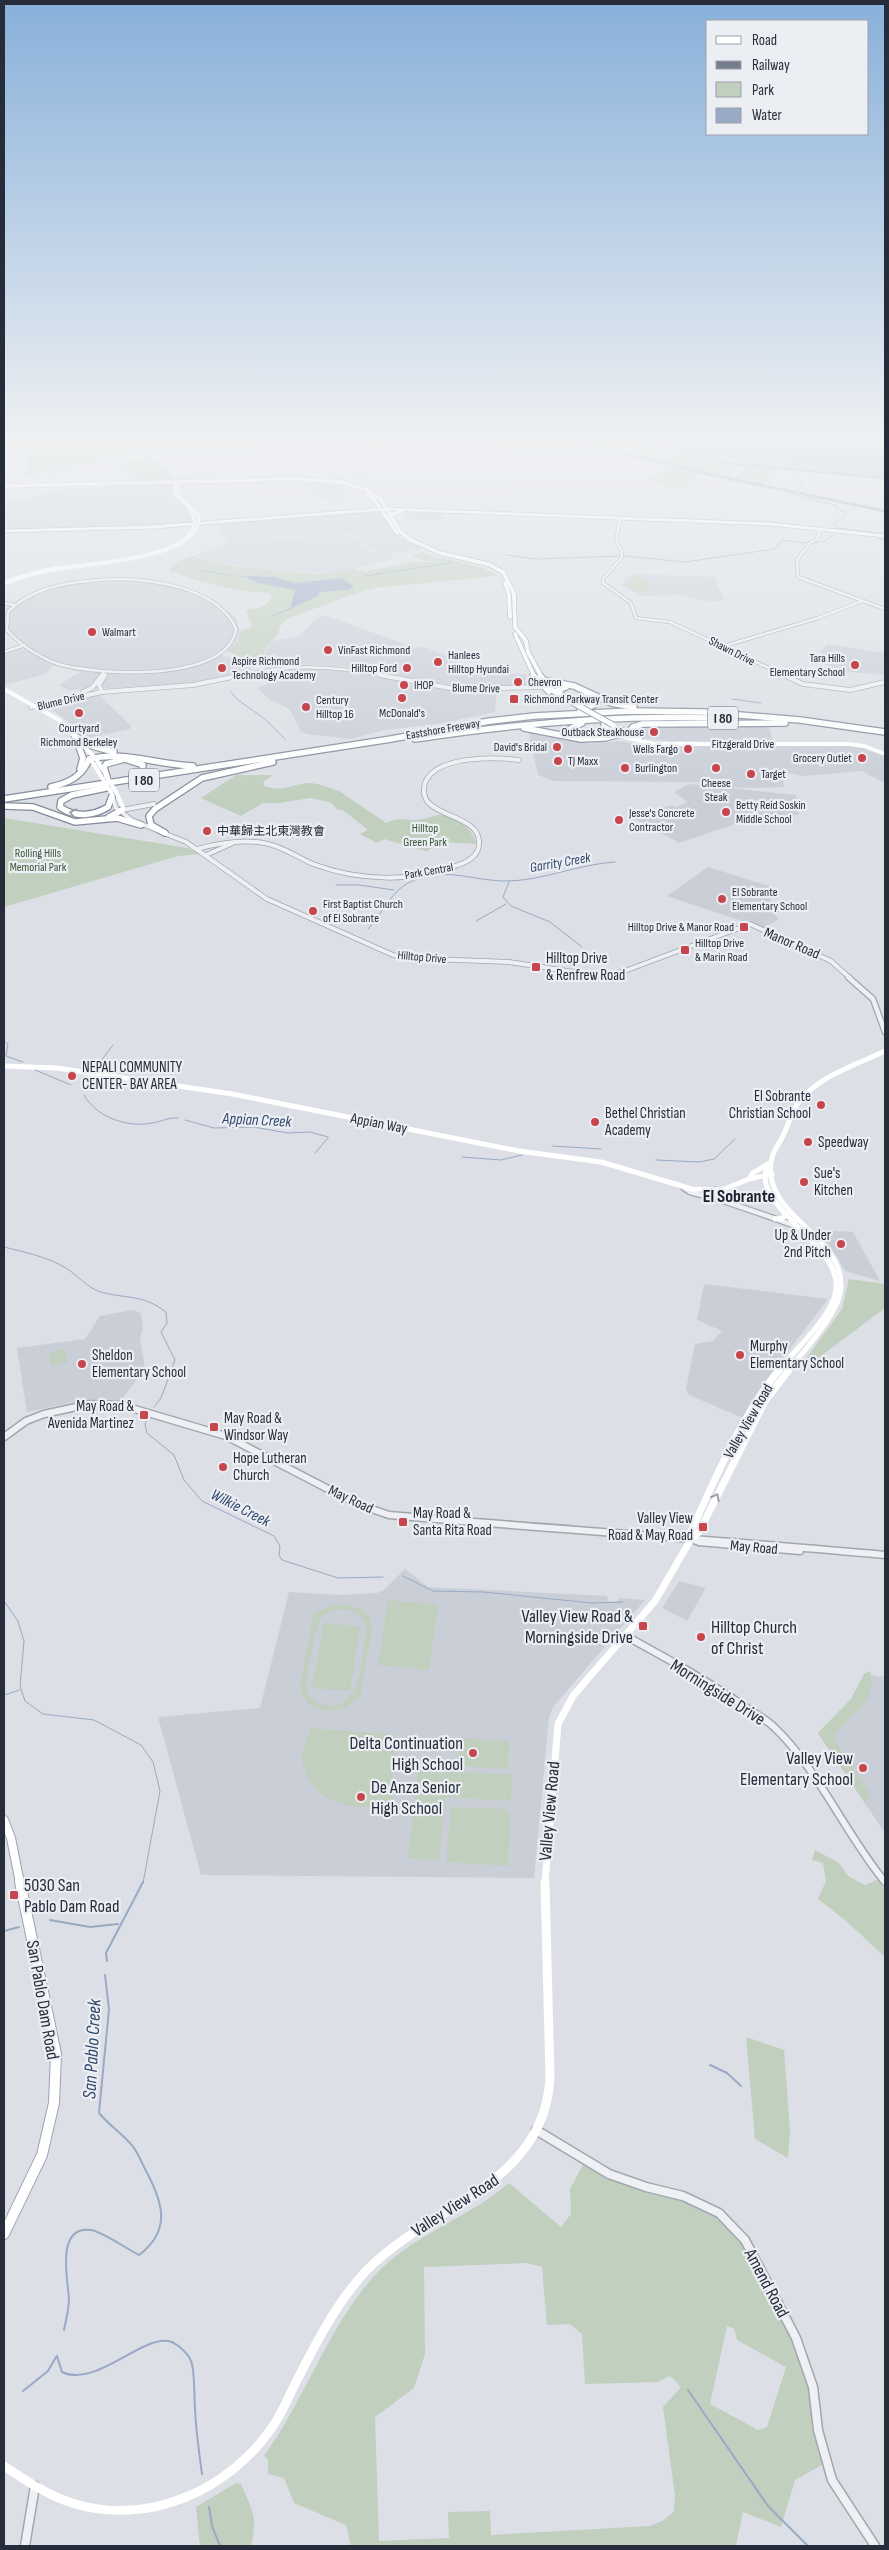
<svg xmlns="http://www.w3.org/2000/svg" width="889" height="2550" font-family="'Sofia Sans Condensed','Noto Sans SC',sans-serif">
<style>
.built{fill:#caced7}
.green{fill:#c0cfbe;fill-rule:evenodd}
.water{fill:#98aac4}
.lines{fill:none;stroke-linecap:round;stroke-linejoin:round}
.stream-far1{stroke:#98aac4;stroke-width:1}
.stream{stroke:#98aac4;stroke-width:2}
.tertiary-far4-casing{stroke:#a2a6af;stroke-width:4}
.tertiary-far3-casing{stroke:#a2a6af;stroke-width:5.5}
.tertiary-far2-casing{stroke:#a2a6af;stroke-width:7}
.tertiary-far1-casing{stroke:#a2a6af;stroke-width:9}
.tertiary-casing{stroke:#a2a6af;stroke-width:11}
.primary-far2-casing{stroke:#9ca2b1;stroke-width:4.5}
.primary-far1-casing{stroke:#9ca2b1;stroke-width:10}
.primary-casing{stroke:#9ca2b1;stroke-width:12}
.trunk-far1-casing{stroke:#848b9b;stroke-width:5}
.trunk-casing{stroke:#848b9b;stroke-width:7}
.motorway-casing{stroke:#848b9b;stroke-width:8}
.tertiary-far4{stroke:#eef0f4;stroke-width:2.5}
.tertiary-far3{stroke:#eef0f4;stroke-width:4}
.tertiary-far2{stroke:#eef0f4;stroke-width:4.5}
.tertiary-far1{stroke:#eef0f4;stroke-width:6}
.tertiary{stroke:#eef0f4;stroke-width:8}
.secondary-far4{stroke:#fff;stroke-width:3}
.secondary-far3{stroke:#fff;stroke-width:4}
.secondary-far2{stroke:#fff;stroke-width:5}
.secondary-far1{stroke:#fff;stroke-width:7}
.secondary{stroke:#fff;stroke-width:9}
.primary-far2{stroke:#fff;stroke-width:3}
.primary-far1{stroke:#fff;stroke-width:8}
.primary{stroke:#fff;stroke-width:10}
.trunk-far1{stroke:#fff;stroke-width:4}
.trunk{stroke:#fff;stroke-width:5}
.motorway{stroke:#fff;stroke-width:5.5}
.rail-casing{stroke:#767d8e;stroke-width:2.5}
.rail{stroke:#ebeef3;stroke-width:1;stroke-dasharray:2;stroke-linecap:butt}
.trunk-bridge-casing{stroke:#848b9b;stroke-width:7;stroke-linecap:butt}
.secondary-bridge{stroke:#fff;stroke-width:4}
.trunk-bridge{stroke:#fff;stroke-width:5}
.oneway{stroke:#9ea0a7}
.poi-dot{fill:#c7454d;stroke:#ebeef3;stroke-width:2}
.labels{text-anchor:middle;stroke-width:4.5;stroke-linejoin:round;paint-order:stroke}
.far-poi-label{font-size:12px;fill:#272c3b;stroke:#ebeef3;text-anchor:start}
.far-street-label{font-size:12px;fill:#272c3b;stroke:#ebeef3}
.far-park-label{font-size:12px;fill:#385635;stroke:#ebeef3}
.shield{fill:#ebeef3;stroke:#626672;stroke-width:1}
.shield-label{font-size:14px;font-weight:bold;fill:#272c3b}
.far-water-label{font-size:14px;font-style:italic;fill:#33486d;stroke:#ebeef3}
.street-label{font-size:15px;fill:#272c3b;stroke:#ebeef3}
.poi-label{font-size:15px;fill:#272c3b;stroke:#ebeef3;text-anchor:start}
.water-label{font-size:16px;font-style:italic;fill:#33486d;stroke:#ebeef3}
.quarter-label{font-size:18px;font-weight:bold;fill:#191e2c;stroke:#ebeef3}
.near-poi-label{font-size:18px;fill:#272c3b;stroke:#ebeef3;text-anchor:end}
.near-street-label{font-size:18px;fill:#272c3b;stroke:#ebeef3}
.near-water-label{font-size:19px;font-style:italic;fill:#33486d;stroke:#ebeef3}
</style>
<rect width="100%" height="100%" fill="#dcdfe5"/>
<g class="built">
<path d="M 311,483 L 340,486 L 346,494 L 336,502 L 330,503 L 327,498 L 317,498 L 308,485 L 278,484 Z"/>
<path d="M 172,485 L 175,497 L 190,509 L 193,522 L 151,526 L 13,530 L 4,523 L 4,498 L 9,502 L 70,488 Z"/>
<path d="M 409,511 L 445,513 L 442,521 L 405,519 Z"/>
<path d="M 356,512 L 381,512 L 399,536 L 423,549 L 389,554 L 392,555 L 391,559 L 350,570 L 314,573 L 225,564 L 194,555 L 230,542 L 338,534 L 358,539 L 369,551 L 388,555 L 371,550 L 357,536 L 340,533 L 227,541 L 216,523 Z"/>
<path d="M 631,574 L 715,577 L 724,600 L 706,602 L 682,595 L 639,596 L 621,584 Z"/>
<path d="M 109,578 L 134,578 L 175,585 L 194,591 L 223,608 L 236,617 L 241,634 L 234,645 L 221,655 L 245,664 L 253,670 L 185,684 L 68,690 L 59,685 L 80,672 L 53,665 L 46,674 L 4,685 L 4,653 L 22,646 L 4,632 L 4,612 L 6,608 L 22,597 L 38,591 L 84,580 Z"/>
<path d="M 325,615 L 415,648 L 422,646 L 452,658 L 465,672 L 525,674 L 532,686 L 461,687 L 351,667 L 296,664 L 266,668 L 261,662 L 266,649 L 273,641 L 300,636 L 316,618 Z"/>
<path d="M 827,644 L 885,653 L 885,675 L 839,671 L 812,659 L 819,655 L 828,657 L 820,653 Z"/>
<path d="M 296,666 L 343,668 L 456,690 L 497,690 L 495,712 L 443,723 L 384,730 L 351,739 L 307,734 L 300,731 L 292,713 L 286,707 L 268,699 L 258,688 L 273,681 L 260,672 Z"/>
<path d="M 99,695 L 131,726 L 130,729 L 88,738 L 52,709 L 59,703 Z"/>
<path d="M 679,725 L 762,725 L 769,727 L 773,742 L 667,741 L 643,738 L 646,735 L 643,729 Z"/>
<path d="M 528,731 L 553,734 L 589,744 L 618,741 L 659,747 L 659,745 L 856,745 L 885,755 L 885,783 L 861,771 L 805,776 L 782,772 L 784,787 L 763,788 L 720,787 L 696,782 L 553,781 L 538,775 Z"/>
<path d="M 689,784 L 796,795 L 799,815 L 768,816 L 750,819 L 679,843 L 635,819 L 671,805 L 676,807 L 688,802 L 674,792 Z"/>
<path d="M 708,867 L 769,886 L 771,901 L 778,920 L 763,928 L 667,896 Z"/>
<path d="M 818,1230 L 853,1232 L 880,1281 L 845,1271 L 836,1255 L 816,1233 Z"/>
<path d="M 704,1284 L 828,1299 L 759,1390 L 743,1418 L 689,1395 L 686,1389 L 695,1344 L 713,1341 L 722,1331 L 697,1320 Z"/>
<path d="M 133,1310 L 141,1313 L 143,1328 L 140,1338 L 145,1369 L 121,1400 L 89,1399 L 27,1412 L 17,1348 L 85,1339 L 100,1316 Z"/>
<path d="M 405,1569 L 428,1587 L 607,1596 L 608,1602 L 618,1601 L 619,1598 L 645,1600 L 553,1707 L 549,1718 L 534,1878 L 201,1875 L 158,1717 L 260,1708 L 289,1592 L 340,1595 L 377,1593 L 385,1589 Z"/>
<path d="M 679,1581 L 706,1588 L 687,1621 L 662,1608 Z"/>
<path d="M 864,1674 L 885,1677 L 885,1833 L 818,1733 L 851,1699 Z"/>
</g>
<g class="green">
<path d="M 9,444 L 182,444 L 25,476 L 28,453 Z"/>
<path d="M 585,444 L 634,444 L 664,453 L 732,465 L 735,468 L 727,475 L 738,480 L 737,482 Z"/>
<path d="M 643,444 L 772,444 L 885,459 L 885,477 L 729,462 Z"/>
<path d="M 148,458 C 159,459 172,470 173,480 L 143,482 L 121,463 Z"/>
<path d="M 746,466 L 775,468 L 763,484 L 736,478 Z"/>
<path d="M 668,467 L 698,474 L 684,490 L 664,486 L 649,478 L 666,471 L 663,469 Z"/>
<path d="M 422,552 L 439,559 L 443,558 L 484,568 L 498,576 L 374,588 L 349,596 L 289,618 L 280,626 L 278,634 L 265,649 L 262,661 L 267,667 L 263,667 L 227,651 L 238,641 L 242,630 L 252,628 L 246,610 C 257,608 268,607 273,596 L 268,593 C 235,592 201,582 171,572 L 170,569 L 176,562 L 193,556 L 226,565 L 315,574 L 355,569 L 364,572 L 410,562 L 428,562 L 419,558 L 406,559 L 417,558 L 412,555 Z"/>
<path d="M 633,577 L 640,577 L 654,584 L 645,587 L 657,590 C 644,594 636,592 625,584 Z"/>
<path d="M 236,775 L 274,775 L 264,781 L 264,786 C 281,792 291,785 307,783 C 317,782 329,788 339,791 L 386,823 C 397,817 404,820 416,820 C 424,820 431,816 439,815 C 454,814 474,829 476,844 L 445,842 L 426,851 L 384,839 L 377,843 L 360,834 L 368,830 L 343,810 L 338,810 L 330,802 L 310,798 L 279,803 L 263,803 L 241,816 L 201,798 Z"/>
<path d="M 4,818 L 187,848 L 200,854 L 178,856 L 4,907 Z"/>
<path d="M 849,1279 L 885,1284 L 885,1308 L 809,1365 L 803,1363 L 842,1309 Z"/>
<path d="M 65,1349 L 68,1362 L 52,1366 L 48,1353 Z"/>
<path d="M 388,1600 L 438,1605 L 429,1670 L 378,1665 Z"/>
<path d="M 335,1605 C 353,1603 373,1610 372,1630 L 360,1696 C 344,1716 304,1717 300,1687 L 314,1611 L 320,1611 ZM 341,1609 C 354,1610 366,1615 366,1630 C 362,1655 363,1714 323,1705 C 316,1703 309,1698 307,1690 C 305,1681 315,1627 321,1619 C 325,1613 333,1610 341,1609 Z"/>
<path d="M 324,1623 L 360,1626 L 350,1691 L 312,1688 Z"/>
<path d="M 870,1671 C 878,1702 850,1715 834,1735 L 834,1739 L 870,1794 L 865,1803 L 818,1733 L 851,1699 L 864,1674 Z"/>
<path d="M 310,1728 L 391,1734 L 396,1738 L 391,1807 C 361,1807 332,1810 312,1784 C 306,1776 302,1764 302,1754 C 303,1745 309,1738 310,1728 Z"/>
<path d="M 460,1738 L 509,1741 L 508,1769 L 458,1766 Z"/>
<path d="M 418,1769 L 512,1775 L 511,1801 L 445,1797 L 439,1861 L 408,1858 Z"/>
<path d="M 451,1807 L 505,1809 L 510,1816 L 508,1866 L 446,1862 Z"/>
<path d="M 815,1850 L 839,1863 L 848,1876 L 865,1885 L 882,1878 L 885,1882 L 885,1957 L 845,1920 L 818,1899 L 826,1881 L 823,1863 L 812,1860 Z"/>
<path d="M 746,2037 L 784,2050 L 790,2131 L 788,2158 L 755,2139 Z"/>
<path d="M 585,2161 L 609,2174 L 683,2196 L 719,2213 L 745,2240 L 796,2338 L 813,2387 L 827,2462 L 795,2480 L 781,2527 L 743,2512 L 736,2546 L 351,2546 L 346,2525 L 294,2503 L 284,2478 L 268,2474 L 268,2459 L 264,2456 C 305,2400 331,2319 380,2270 C 417,2233 470,2217 509,2183 L 561,2227 L 571,2214 L 570,2189 ZM 526,2263 L 542,2267 L 547,2325 L 570,2324 L 582,2334 L 585,2384 L 658,2382 L 670,2376 L 681,2387 L 663,2407 L 675,2496 L 674,2511 L 664,2520 L 650,2526 L 491,2535 L 490,2511 L 448,2512 L 449,2538 L 379,2541 L 375,2417 L 414,2388 L 425,2354 L 424,2267 ZM 727,2326 L 734,2329 L 737,2340 L 786,2367 L 767,2427 L 758,2430 L 710,2404 Z"/>
<path d="M 236,2483 L 241,2484 C 252,2510 258,2516 251,2546 L 200,2546 L 196,2507 Z"/>
</g>
<g class="water">
<path d="M 657,444 L 885,444 L 885,476 L 792,465 L 791,460 L 774,462 L 723,457 Z"/>
<path d="M 253,576 L 274,577 L 297,583 L 341,578 L 354,586 L 349,590 L 320,592 L 318,596 L 292,608 L 291,604 L 295,590 L 258,583 L 245,577 Z"/>
</g>
<g class="lines">
<g class="stream-far1">
<path d="M 11,444 L 29,452 L 32,474"/>
<path d="M 389,444 L 391,453"/>
<path d="M 693,455 L 698,451"/>
<path d="M 147,458 L 165,470 L 170,480"/>
<path d="M 122,463 L 130,472"/>
<path d="M 793,465 L 793,472 L 802,487 L 791,494 L 838,506 L 835,508 L 845,512 L 846,515 L 833,524 L 836,529"/>
<path d="M 131,473 L 142,482"/>
<path d="M 48,478 L 52,483"/>
<path d="M 836,528 L 879,533"/>
<path d="M 878,538 L 885,540"/>
<path d="M 814,543 L 826,541 L 834,534"/>
<path d="M 506,555 L 536,559 L 621,556"/>
<path d="M 625,556 L 685,562 L 775,549 L 782,540 L 807,543"/>
<path d="M 198,570 L 235,576"/>
<path d="M 238,576 L 247,577"/>
<path d="M 365,576 L 450,563"/>
<path d="M 272,616 L 292,608"/>
<path d="M 230,691 L 238,700 L 265,719 L 285,739"/>
<path d="M 732,699 L 761,703"/>
<path d="M 509,882 L 503,897 L 511,906 L 550,922 L 582,947"/>
<path d="M 336,885 L 359,885 L 394,890"/>
<path d="M 476,921 L 506,904"/>
<path d="M 368,929 C 382,914 390,893 408,883 C 442,865 472,881 506,881 C 543,881 578,864 615,862"/>
<path d="M 4,1041 L 8,1044 L 6,1056 L 23,1062"/>
<path d="M 35,1070 L 71,1085"/>
<path d="M 94,1070 L 113,1045"/>
<path d="M 84,1095 C 96,1117 127,1128 152,1123 C 161,1122 168,1117 178,1118"/>
<path d="M 185,1120 L 214,1128 L 253,1127 L 288,1133 L 310,1132 L 328,1137"/>
<path d="M 552,1146 L 601,1149"/>
<path d="M 315,1153 L 328,1138"/>
<path d="M 462,1157 L 501,1160 L 522,1155"/>
<path d="M 656,1160 L 699,1162 L 714,1159 L 735,1139"/>
<path d="M 4,1247 C 24,1252 48,1257 66,1268 C 77,1275 89,1289 101,1292 C 126,1299 143,1294 166,1312 L 167,1323 L 161,1332 L 175,1360 L 161,1398 L 154,1407"/>
<path d="M 147,1417 L 145,1425 L 147,1433 L 174,1455 L 184,1480 L 202,1501 L 274,1536 L 280,1546 L 279,1555 L 282,1560 L 338,1578 L 383,1577"/>
<path d="M 403,1576 L 433,1591 L 483,1592 L 592,1603 L 623,1602"/>
<path d="M 4,1601 L 18,1621 L 24,1641 L 20,1686 L 25,1701 L 43,1714 L 94,1720 L 141,1745 L 153,1762 L 160,1791 L 143,1883"/>
<path d="M 4,1695 L 20,1690"/>
</g>
<g class="stream">
<path d="M 50,1920 L 90,1927 L 118,1924"/>
<path d="M 4,1931 L 19,1927"/>
<path d="M 107,1961 L 106,1953 L 143,1882"/>
<path d="M 710,2065 L 727,2073 L 741,2086"/>
<path d="M 64,2330 C 66,2320 69,2309 69,2299 C 68,2281 55,2225 91,2230 C 103,2232 127,2249 139,2255 C 172,2230 163,2202 145,2169 C 141,2161 137,2150 130,2143 C 120,2132 108,2124 99,2113 L 109,2009 L 105,1975"/>
<path d="M 57,2356 L 62,2372 C 96,2389 146,2331 172,2342 C 180,2346 190,2355 192,2364 C 195,2378 194,2395 195,2409 C 196,2431 199,2452 202,2474"/>
<path d="M 688,2390 L 768,2506 L 808,2546"/>
<path d="M 23,2391 L 48,2371 L 56,2357"/>
<path d="M 209,2507 L 212,2526 L 220,2546"/>
</g>
<defs>
<g id="tertiary-far4">
<path d="M 377,460 L 380,452 L 378,444"/>
<path d="M 336,484 L 371,468 L 383,456 L 382,444"/>
<path d="M 620,518 L 616,542 L 621,549 L 622,557 L 603,579 L 603,583 L 631,603 L 636,618 L 670,622 L 786,676"/>
<path d="M 821,528 L 817,539 L 810,543 L 797,560 L 798,577 L 885,609"/>
<path d="M 115,579 C 154,579 219,588 236,629 C 228,684 96,675 58,664 C 41,658 18,644 7,630 L 8,612 C 35,584 78,581 115,579 Z"/>
<path d="M 4,603 L 14,605"/>
<path d="M 724,646 L 818,618 L 862,601"/>
<path d="M 4,652 L 25,645"/>
<path d="M 101,676 L 103,673"/>
<path d="M 236,676 C 292,664 331,665 387,676"/>
</g>
<g id="tertiary-far3">
<path d="M 380,675 L 455,689 L 547,687"/>
<path d="M 783,675 L 803,684 L 850,690 L 885,682"/>
<path d="M 83,692 L 92,688 L 102,675"/>
<path d="M 102,692 L 99,685 L 105,675"/>
<path d="M 31,707 L 102,692 L 193,685 L 242,675"/>
<path d="M 112,796 L 116,808 L 132,820 L 186,842 L 267,899 L 393,955 L 405,958 L 509,962 L 600,976 L 622,972 L 750,924 L 831,961 L 850,978"/>
<path d="M 122,810 L 154,804"/>
<path d="M 197,849 C 219,843 241,839 264,843 C 282,846 297,857 313,864 C 358,881 413,883 458,865 C 467,862 478,856 479,845 C 482,818 440,818 427,801 C 423,795 423,790 425,783 C 436,755 495,757 519,760"/>
<path d="M 206,855 L 233,843"/>
</g>
<g id="tertiary-far2">
<path d="M 848,977 L 873,999 L 885,1032"/>
<path d="M 684,1188 L 690,1192 L 721,1200"/>
<path d="M 715,1190 L 718,1199 L 799,1227"/>
</g>
<g id="tertiary-far1">
<path d="M 4,1437 L 26,1421 L 44,1414 L 90,1404 L 121,1405 L 226,1436 L 357,1504 L 389,1515 C 554,1529 720,1540 885,1555"/>
<path d="M 692,1539 L 699,1542 L 800,1551"/>
<path d="M 626,1636 C 666,1658 706,1680 744,1706 C 754,1713 766,1719 775,1728 C 818,1769 846,1835 885,1882"/>
</g>
<g id="tertiary">
<path d="M 536,2130 L 609,2174 L 646,2187 L 683,2196 L 719,2213 L 745,2240 L 796,2338 L 813,2387 L 818,2430 L 832,2480 L 875,2546"/>
<path d="M 25,2546 L 35,2486"/>
</g>
<g id="primary-far2">
<path d="M 153,527 L 386,509 L 770,524 L 885,536"/>
<path d="M 4,531 L 156,527"/>
</g>
<path id="primary-far1" d="M 4,1820 L 11,1838 L 20,1883"/>
<path id="primary" d="M 4,2234 L 42,2155 L 54,2103 L 56,2054 L 20,1882"/>
<g id="trunk-far1">
<path d="M 4,486 L 299,479 L 340,482 L 367,490 L 380,498 L 400,531 L 409,539 L 440,553 L 488,564 L 503,572 L 514,594 L 515,627 L 526,641 L 528,652 L 541,676"/>
<path d="M 368,494 L 374,499 L 397,533"/>
<path d="M 390,515 L 402,511"/>
<path d="M 505,583 L 509,595 L 510,617"/>
<path d="M 515,634 L 534,676"/>
</g>
<g id="trunk">
<path d="M 533,675 L 549,692"/>
<path d="M 540,675 L 552,690 L 579,706"/>
</g>
<g id="motorway">
<path d="M 543,680 L 574,686 L 611,703 L 634,707"/>
<path d="M 563,697 L 558,690 L 566,687"/>
<path d="M 580,710 L 594,705 L 593,699 L 586,695"/>
<path d="M 524,728 L 581,739 L 605,738 L 620,734 L 621,730"/>
<path d="M 75,736 L 83,758 L 80,769"/>
<path d="M 75,736 L 92,746 L 114,752"/>
<path d="M 578,737 L 571,733 L 570,729 L 582,723"/>
<path d="M 599,737 L 606,732 L 604,724"/>
<path d="M 640,738 L 630,731 L 633,727 L 643,724 L 785,723"/>
<path d="M 415,739 C 513,724 610,715 709,718"/>
<path d="M 107,777 L 104,767 L 106,764 L 125,759 L 143,765 L 142,772 L 133,776"/>
<path d="M 51,787 C 68,783 82,777 89,759 C 124,750 157,765 193,766"/>
<path d="M 106,788 L 72,795 L 61,801 L 60,807 C 75,818 93,816 108,807 L 112,796"/>
<path d="M 4,799 L 391,739 L 490,721 L 534,716 L 631,711 L 703,712 L 800,720 L 885,732"/>
<path d="M 4,806 L 33,807 L 75,822 L 117,818 L 141,825"/>
<path d="M 109,817 L 122,810"/>
<path d="M 165,833 L 151,825 L 149,816 L 155,809 L 202,778 L 273,762"/>
</g>
</defs>
<use href="#tertiary-far4" class="tertiary-far4-casing"/>
<use href="#tertiary-far3" class="tertiary-far3-casing"/>
<use href="#tertiary-far2" class="tertiary-far2-casing"/>
<use href="#tertiary-far1" class="tertiary-far1-casing"/>
<use href="#tertiary" class="tertiary-casing"/>
<use href="#primary-far2" class="primary-far2-casing"/>
<use href="#primary-far1" class="primary-far1-casing"/>
<use href="#primary" class="primary-casing"/>
<use href="#trunk-far1" class="trunk-far1-casing"/>
<use href="#trunk" class="trunk-casing"/>
<use href="#motorway" class="motorway-casing"/>
<use href="#tertiary-far4" class="tertiary-far4"/>
<use href="#tertiary-far3" class="tertiary-far3"/>
<use href="#tertiary-far2" class="tertiary-far2"/>
<use href="#tertiary-far1" class="tertiary-far1"/>
<use href="#tertiary" class="tertiary"/>
<path class="secondary-far4" d="M 4,582 C 21,576 38,571 56,568 C 82,564 198,559 194,520 C 193,508 181,501 174,493 L 176,482 L 180,497 L 198,515 C 207,559 89,564 60,569 C 41,572 22,577 4,584"/>
<g class="secondary-far3">
<path d="M 4,689 L 59,720 L 96,759 L 105,773"/>
<path d="M 604,724 L 625,737 L 653,744 L 848,744 L 864,746 L 885,754"/>
<path d="M 93,758 L 91,760 L 101,776"/>
<path d="M 116,792 L 123,807 L 122,810"/>
</g>
<g class="secondary-far2">
<path d="M 4,1066 L 57,1068 L 232,1094 L 519,1151 L 601,1162 L 692,1189 L 722,1190 L 749,1179 L 772,1174"/>
<path d="M 766,1165 C 766,1171 764,1178 766,1184 C 777,1222 850,1255 834,1298 C 825,1323 795,1350 778,1371"/>
<path d="M 749,1179 L 753,1173 L 768,1164"/>
<path d="M 775,1219 L 783,1218 L 786,1214"/>
<path d="M 788,1371 C 804,1350 841,1312 841,1286 C 842,1234 763,1216 771,1162 C 772,1153 778,1145 782,1138 C 788,1126 791,1114 798,1103 C 818,1076 856,1065 885,1051"/>
</g>
<g class="secondary-far1">
<path d="M 691,1539 L 691,1531 C 717,1476 740,1418 779,1370"/>
<path d="M 545,1883 L 558,1724 L 573,1696 L 655,1601 L 691,1539 L 699,1532 L 765,1401 L 789,1370"/>
</g>
<path class="secondary" d="M 4,2466 C 25,2480 47,2495 72,2503 C 148,2527 230,2490 273,2426 C 282,2413 288,2398 295,2384 C 315,2345 336,2303 366,2271 C 429,2205 544,2186 550,2078 L 545,1882"/>
<use href="#primary-far2" class="primary-far2"/>
<use href="#primary-far1" class="primary-far1"/>
<use href="#primary" class="primary"/>
<use href="#trunk-far1" class="trunk-far1"/>
<use href="#trunk" class="trunk"/>
<use href="#motorway" class="motorway"/>
<defs>
<g id="rail">
<path d="M 583,444 L 707,474 L 885,511"/>
<path d="M 638,444 L 729,463 L 885,478"/>
</g>
</defs>
<use href="#rail" class="rail-casing"/>
<use href="#rail" class="rail"/>
<defs>
<path id="trunk-bridge" d="M 579,706 L 613,725"/>
</defs>
<use href="#trunk-bridge" class="trunk-bridge-casing"/>
<g class="secondary-bridge">
<path d="M 101,776 L 112,794"/>
<path d="M 107,777 L 116,792"/>
</g>
<use href="#trunk-bridge" class="trunk-bridge"/>
</g>
<defs><path id="oneway-chevron" d="M-2-3.5L2.5 0L-2 3.5" fill="none" stroke-width="1.6" stroke-linecap="round" stroke-linejoin="round" transform="scale(1.25)"/></defs>
<g class="oneway">
<use href="#oneway-chevron" transform="translate(73 813) rotate(-169)"/>
<use href="#oneway-chevron" transform="translate(716 1497) rotate(-63)"/>
</g>
<linearGradient id="sky" x2="0" y2="1"><stop stop-color="#88b0da"/><stop offset="0.55" stop-color="#eff1f3"/><stop offset="1" stop-color="#eff1f3" stop-opacity="0"/></linearGradient>
<rect width="889" height="801" fill="url(#sky)"/>
<g class="poi-dot">
<circle cx="92" cy="632" r="5"/>
<circle cx="328" cy="650" r="5"/>
<circle cx="438" cy="662" r="5"/>
<circle cx="855" cy="665" r="5"/>
<circle cx="222" cy="668" r="5"/>
<circle cx="407" cy="668" r="5"/>
<circle cx="518" cy="682" r="5"/>
<circle cx="404" cy="685" r="5"/>
<circle cx="402" cy="698" r="5"/>
<rect x="509" y="694" width="10" height="10" rx="2.5"/>
<circle cx="306" cy="707" r="5"/>
<circle cx="79" cy="713" r="5"/>
<circle cx="654" cy="732" r="5"/>
<circle cx="557" cy="747" r="5"/>
<circle cx="688" cy="749" r="5"/>
<circle cx="862" cy="758" r="5"/>
<circle cx="558" cy="761" r="5"/>
<circle cx="625" cy="768" r="5"/>
<circle cx="716" cy="768" r="5"/>
<circle cx="751" cy="774" r="5"/>
<circle cx="726" cy="812" r="5"/>
<circle cx="619" cy="820" r="5"/>
<circle cx="207" cy="831" r="5"/>
<circle cx="722" cy="899" r="5"/>
<circle cx="313" cy="911" r="5"/>
<rect x="739" y="922" width="10" height="10" rx="2.5"/>
<rect x="680" y="945" width="10" height="10" rx="2.5"/>
<rect x="531" y="962" width="10" height="10" rx="2.5"/>
<circle cx="72" cy="1076" r="5"/>
<circle cx="821" cy="1105" r="5"/>
<circle cx="595" cy="1122" r="5"/>
<circle cx="808" cy="1142" r="5"/>
<circle cx="804" cy="1182" r="5"/>
<circle cx="841" cy="1244" r="5"/>
<circle cx="740" cy="1355" r="5"/>
<circle cx="82" cy="1364" r="5"/>
<rect x="139" y="1410" width="10" height="10" rx="2.5"/>
<rect x="209" y="1422" width="10" height="10" rx="2.5"/>
<circle cx="223" cy="1467" r="5"/>
<rect x="398" y="1517" width="10" height="10" rx="2.5"/>
<rect x="698" y="1522" width="10" height="10" rx="2.5"/>
<rect x="638" y="1621" width="10" height="10" rx="2.5"/>
<circle cx="701" cy="1637" r="5"/>
<circle cx="473" cy="1753" r="5"/>
<circle cx="863" cy="1768" r="5"/>
<circle cx="361" cy="1797" r="5"/>
<rect x="9" y="1890" width="10" height="10" rx="2.5"/>
</g>
<g class="labels">
<g class="far-poi-label">
<text x="102" y="636">Walmart</text>
<text x="338" y="654">VinFast Richmond</text>
<text x="448" y="659">Hanlees<tspan x="448" dy="14">Hilltop Hyundai</tspan></text>
<text x="845" y="662" text-anchor="end">Tara Hills<tspan x="845" dy="14">Elementary School</tspan></text>
<text x="232" y="665">Aspire Richmond<tspan x="232" dy="14">Technology Academy</tspan></text>
<text x="397" y="672" text-anchor="end">Hilltop Ford</text>
<text x="528" y="686">Chevron</text>
<text x="414" y="689">IHOP</text>
<text x="524" y="703">Richmond Parkway Transit Center</text>
<text x="316" y="704">Century<tspan x="316" dy="14">Hilltop 16</tspan></text>
<text x="402" y="717" text-anchor="middle">McDonald's</text>
<text x="79" y="732" text-anchor="middle">Courtyard<tspan x="79" dy="14">Richmond Berkeley</tspan></text>
<text x="644" y="736" text-anchor="end">Outback Steakhouse</text>
<text x="547" y="751" text-anchor="end">David's Bridal</text>
<text x="678" y="753" text-anchor="end">Wells Fargo</text>
<text x="852" y="762" text-anchor="end">Grocery Outlet</text>
<text x="568" y="765">TJ Maxx</text>
<text x="635" y="772">Burlington</text>
<text x="761" y="778">Target</text>
<text x="716" y="787" text-anchor="middle">Cheese<tspan x="716" dy="14">Steak</tspan></text>
<text x="736" y="809">Betty Reid Soskin<tspan x="736" dy="14">Middle School</tspan></text>
<text x="629" y="817">Jesse's Concrete<tspan x="629" dy="14">Contractor</tspan></text>
<text x="217" y="835">中華歸主北東灣教會</text>
<text x="732" y="896">El Sobrante<tspan x="732" dy="14">Elementary School</tspan></text>
<text x="323" y="908">First Baptist Church<tspan x="323" dy="14">of El Sobrante</tspan></text>
<text x="734" y="931" text-anchor="end">Hilltop Drive &amp; Manor Road</text>
<text x="695" y="947">Hilltop Drive<tspan x="695" dy="14">&amp; Marin Road</tspan></text>
</g>
<g class="far-street-label">
<text transform="translate(732 651) rotate(27)" y="4">Shawn Drive</text>
<text transform="translate(476 688) rotate(1)" y="4">Blume Drive</text>
<text transform="translate(61 701) rotate(-13)" y="4">Blume Drive</text>
<text transform="translate(443 729) rotate(-10)" y="4">Eastshore Freeway</text>
<text x="743" y="748">Fitzgerald Drive</text>
<text transform="translate(429 871) rotate(-10)" y="4">Park Central</text>
<text transform="translate(422 957) rotate(5)" y="4">Hilltop Drive</text>
</g>
<g class="far-park-label">
<text x="425" y="832">Hilltop<tspan x="425" dy="14">Green Park</tspan></text>
<text x="38" y="857">Rolling Hills<tspan x="38" dy="14">Memorial Park</tspan></text>
</g>
<g class="shield">
<rect x="708" y="706.5" width="30" height="23" rx="4"/>
<rect x="129" y="768.5" width="30" height="23" rx="4"/>
</g>
<g class="shield-label">
<text x="723" y="723">I 80</text>
<text x="144" y="785">I 80</text>
</g>
<g class="far-water-label">
<text transform="translate(560 862) rotate(-10)" y="5">Garrity Creek</text>
</g>
<g class="street-label">
<text transform="translate(792 943) rotate(23)" y="5">Manor Road</text>
<text transform="translate(379 1123) rotate(11)" y="5">Appian Way</text>
<text transform="translate(748 1421) rotate(-60)" y="5">Valley View Road</text>
<text transform="translate(351 1499) rotate(25)" y="5">May Road</text>
<text transform="translate(754 1547) rotate(5)" y="5">May Road</text>
</g>
<g class="poi-label">
<text x="546" y="963">Hilltop Drive<tspan x="546" dy="17">&amp; Renfrew Road</tspan></text>
<text x="82" y="1072">NEPALI COMMUNITY<tspan x="82" dy="17">CENTER- BAY AREA</tspan></text>
<text x="811" y="1101" text-anchor="end">El Sobrante<tspan x="811" dy="17">Christian School</tspan></text>
<text x="605" y="1118">Bethel Christian<tspan x="605" dy="17">Academy</tspan></text>
<text x="818" y="1147">Speedway</text>
<text x="814" y="1178">Sue's<tspan x="814" dy="17">Kitchen</tspan></text>
<text x="831" y="1240" text-anchor="end">Up &amp; Under<tspan x="831" dy="17">2nd Pitch</tspan></text>
<text x="750" y="1351">Murphy<tspan x="750" dy="17">Elementary School</tspan></text>
<text x="92" y="1360">Sheldon<tspan x="92" dy="17">Elementary School</tspan></text>
<text x="134" y="1411" text-anchor="end">May Road &amp;<tspan x="134" dy="17">Avenida Martinez</tspan></text>
<text x="224" y="1423">May Road &amp;<tspan x="224" dy="17">Windsor Way</tspan></text>
<text x="233" y="1463">Hope Lutheran<tspan x="233" dy="17">Church</tspan></text>
<text x="413" y="1518">May Road &amp;<tspan x="413" dy="17">Santa Rita Road</tspan></text>
<text x="693" y="1523" text-anchor="end">Valley View<tspan x="693" dy="17">Road &amp; May Road</tspan></text>
</g>
<g class="water-label">
<text transform="translate(257 1119) rotate(3)" y="6">Appian Creek</text>
<text transform="translate(241 1507) rotate(27)" y="6">Wilkie Creek</text>
</g>
<g class="quarter-label">
<text x="739" y="1202">El Sobrante</text>
</g>
<g class="near-poi-label">
<text x="633" y="1622">Valley View Road &amp;<tspan x="633" dy="21">Morningside Drive</tspan></text>
<text x="711" y="1633" text-anchor="start">Hilltop Church<tspan x="711" dy="21">of Christ</tspan></text>
<text x="463" y="1749">Delta Continuation<tspan x="463" dy="21">High School</tspan></text>
<text x="853" y="1764">Valley View<tspan x="853" dy="21">Elementary School</tspan></text>
<text x="371" y="1793" text-anchor="start">De Anza Senior<tspan x="371" dy="21">High School</tspan></text>
<text x="24" y="1891" text-anchor="start">5030 San<tspan x="24" dy="21">Pablo Dam Road</tspan></text>
</g>
<g class="near-street-label">
<text transform="translate(718 1692) rotate(32)" y="6">Morningside Drive</text>
<text transform="translate(549 1811) rotate(-85)" y="6">Valley View Road</text>
<text transform="translate(43 2000) rotate(80)" y="6">San Pablo Dam Road</text>
<text transform="translate(455 2205) rotate(-33)" y="6">Valley View Road</text>
<text transform="translate(767 2283) rotate(62)" y="6">Amend Road</text>
</g>
<g class="near-water-label">
<text transform="translate(91 2049) rotate(-87)" y="7">San Pablo Creek</text>
</g>
</g>
<rect width="889" height="2550" fill="none" stroke="#272c3b" stroke-width="10"/>
<rect x="706" y="20" width="162" height="115" fill="#ebeef3" stroke="#9da0a9"/>
<rect x="716" y="36" width="25" height="8" fill="#ffffff" stroke="#9da0a9"/>
<text x="752" y="45" font-size="15" fill="#272c3b">Road</text>
<rect x="716" y="61" width="25" height="8" fill="#767d8e" stroke="#9da0a9"/>
<text x="752" y="70" font-size="15" fill="#272c3b">Railway</text>
<rect x="716" y="82" width="25" height="15" fill="#c0cfbe" stroke="#9da0a9"/>
<text x="752" y="95" font-size="15" fill="#272c3b">Park</text>
<rect x="716" y="108" width="25" height="15" fill="#98aac4" stroke="#9da0a9"/>
<text x="752" y="120" font-size="15" fill="#272c3b">Water</text>
</svg>
